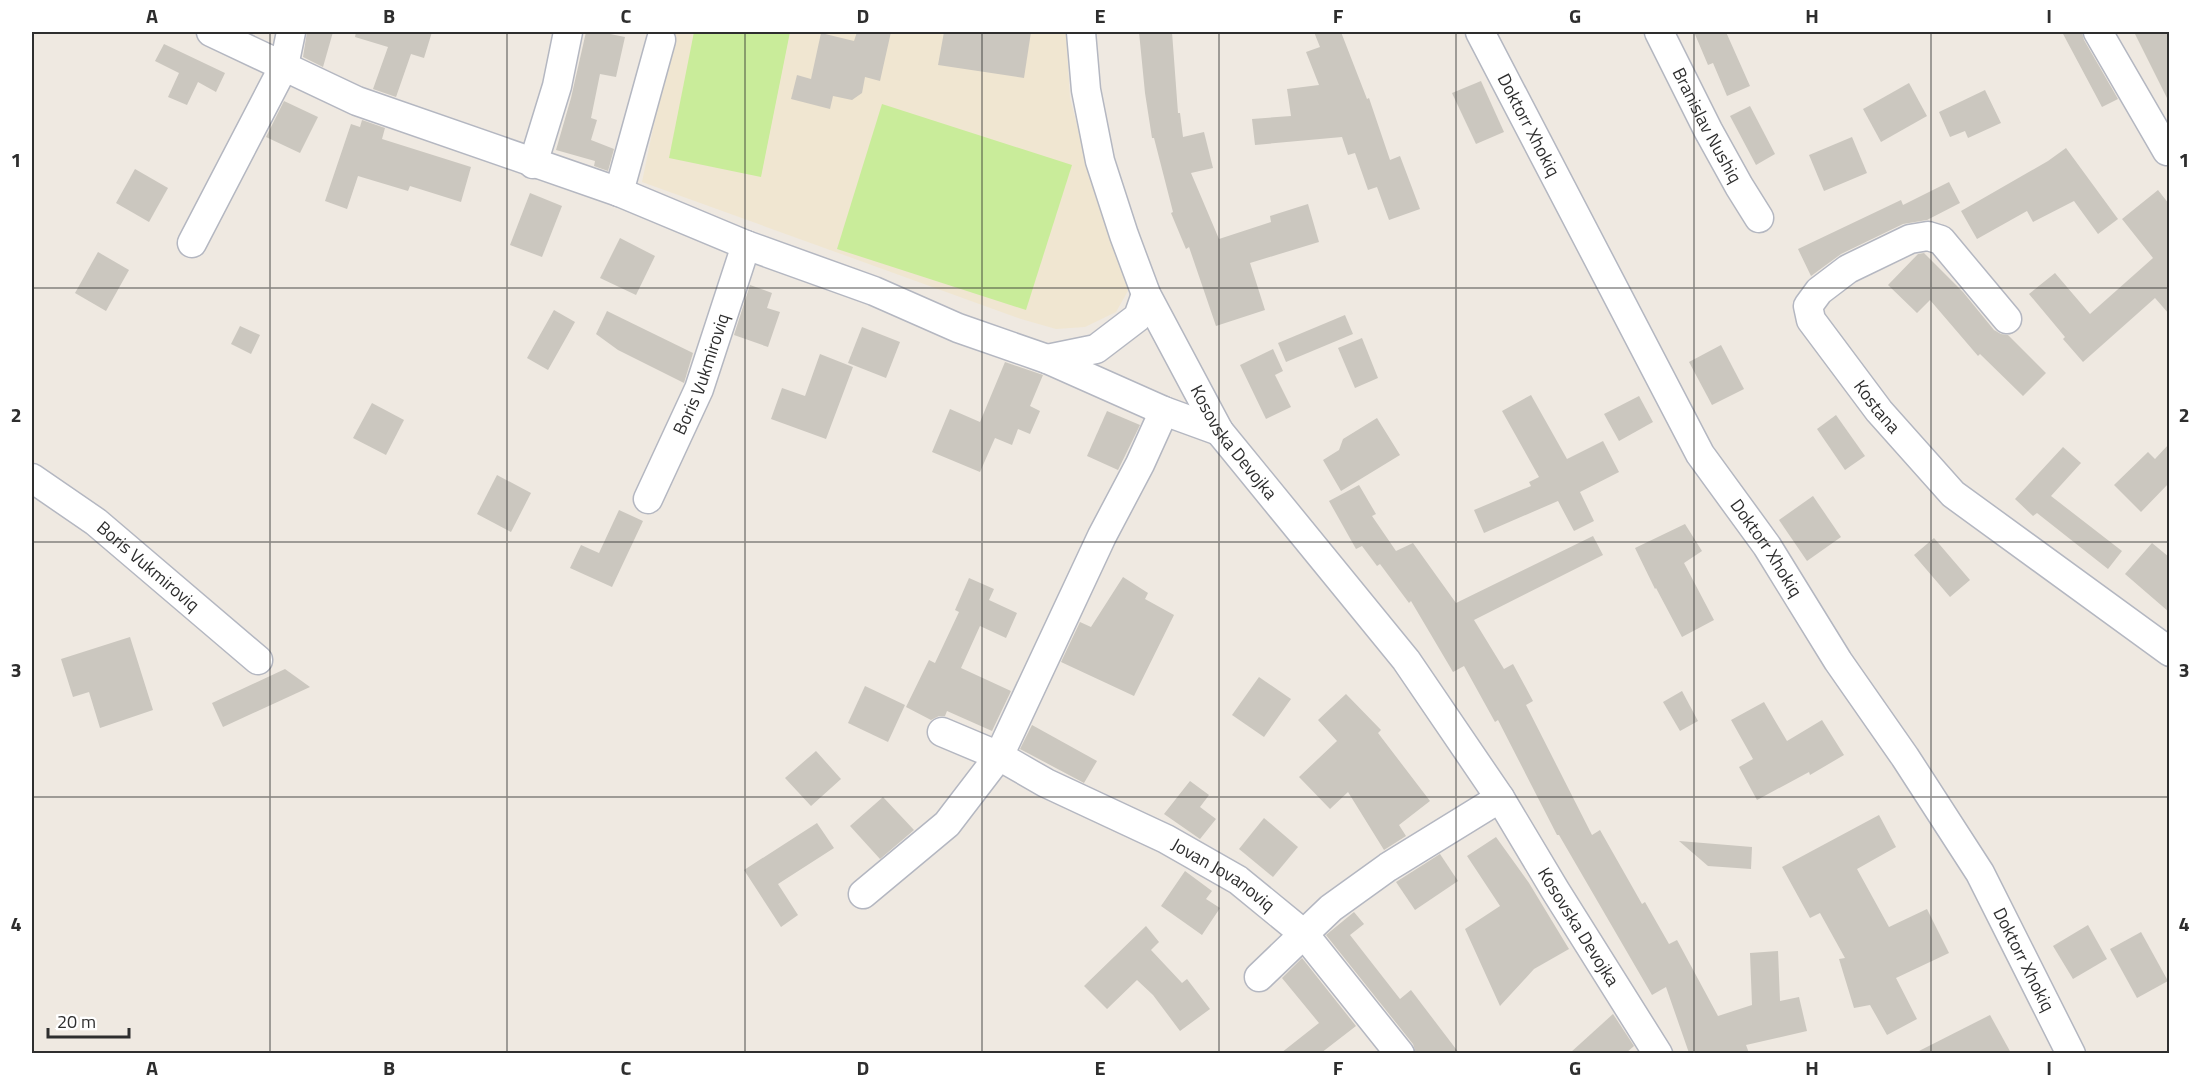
<svg xmlns="http://www.w3.org/2000/svg" width="2201" height="1085" font-family="'Titillium Web',sans-serif">
<style>
.education{fill:#f0e6d1}
.pitch{fill:#c9ec9a}
.building{fill:#cbc7bf}
.lines{fill:none;stroke-linecap:round;stroke-linejoin:round}
.minor-casing{stroke:#b4b7c1;stroke-width:31}
.minor{stroke:#fff;stroke-width:28}
.grid{fill:none;stroke:#2e2e2e;stroke-width:1.5;stroke-opacity:0.55}
.labels{text-anchor:middle;stroke-width:4.5;stroke-linejoin:round;paint-order:stroke}
.street-label{font-size:18px;fill:#2e2e2e;stroke:#fff}
.neatline{fill:none;stroke:#2e2e2e;stroke-width:2}
.grid-label{font-size:20px;text-anchor:middle;font-weight:bold;fill:#2e2e2e}
</style>
<rect width="100%" height="100%" fill="#efe9e1"/>
<path class="education" d="M 673,32 L 1066,32 L 1070,98 L 1086,159 L 1129,289 L 1116,312 L 1085,327 L 1056,329 L 1021,319 L 642,182 Z"/>
<g class="pitch">
<path d="M 694,32 L 790,32 L 761,177 L 669,158 Z"/>
<path d="M 882,104 L 1072,165 L 1026,310 L 837,249 Z"/>
</g>
<g class="building">
<path d="M 307,32 L 333,32 L 323,67 L 303,57 Z"/>
<path d="M 356,32 L 432,32 L 424,58 L 411,54 L 396,97 L 373,89 L 388,47 L 355,37 Z"/>
<path d="M 586,32 L 600,32 L 625,37 L 616,77 L 600,74 L 591,118 L 597,120 L 591,140 L 614,149 L 608,171 L 594,166 L 595,161 L 556,150 L 571,98 Z"/>
<path d="M 857,32 L 891,32 L 880,81 L 865,77 L 862,93 L 852,100 L 833,96 L 830,109 L 791,99 L 797,75 L 811,79 L 821,33 L 854,41 Z"/>
<path d="M 944,32 L 1031,32 L 1024,78 L 938,65 Z"/>
<path d="M 1139,32 L 1172,32 L 1178,113 L 1180,113 L 1183,137 L 1204,132 L 1213,168 L 1191,173 L 1219,239 L 1271,222 L 1270,216 L 1308,204 L 1319,242 L 1250,263 L 1265,310 L 1216,326 L 1189,247 L 1186,249 L 1171,213 L 1173,212 L 1154,138 L 1152,138 L 1145,93 Z"/>
<path d="M 1314,32 L 1341,32 L 1367,99 L 1369,98 L 1390,160 L 1400,156 L 1420,209 L 1389,220 L 1377,187 L 1368,190 L 1355,153 L 1348,155 L 1342,137 L 1255,145 L 1252,119 L 1291,116 L 1287,89 L 1319,85 L 1306,52 L 1320,47 Z"/>
<path d="M 1694,32 L 1726,32 L 1750,86 L 1727,96 L 1713,63 L 1708,65 Z"/>
<path d="M 2062,32 L 2082,32 L 2084,40 L 2118,99 L 2102,107 Z"/>
<path d="M 2134,32 L 2169,32 L 2169,102 Z"/>
<path d="M 164,44 L 225,73 L 216,92 L 198,82 L 187,105 L 168,97 L 179,73 L 155,61 Z"/>
<path d="M 1481,81 L 1504,132 L 1476,144 L 1452,93 Z"/>
<path d="M 1909,83 L 1927,116 L 1881,142 L 1863,109 Z"/>
<path d="M 1985,90 L 2001,123 L 1968,138 L 1965,131 L 1950,137 L 1939,112 Z"/>
<path d="M 284,101 L 318,117 L 300,153 L 266,137 Z"/>
<path d="M 1750,106 L 1775,154 L 1756,165 L 1730,116 Z"/>
<path d="M 362,120 L 385,128 L 382,139 L 471,167 L 461,202 L 410,186 L 408,191 L 358,176 L 347,209 L 325,201 L 351,124 L 360,127 Z"/>
<path d="M 1852,137 L 1867,173 L 1824,191 L 1809,155 Z"/>
<path d="M 2066,148 L 2118,219 L 2098,234 L 2074,201 L 2033,222 L 2027,211 L 1977,239 L 1961,211 L 2048,161 Z"/>
<path d="M 135,169 L 168,188 L 149,222 L 116,203 Z"/>
<path d="M 1949,182 L 1960,203 L 1927,220 L 1903,224 L 1841,254 L 1811,276 L 1798,249 L 1901,200 L 1903,205 Z"/>
<path d="M 2158,190 L 2169,204 L 2169,314 L 2155,298 L 2083,362 L 2063,339 L 2065,337 L 2029,294 L 2055,273 L 2090,314 L 2153,258 L 2122,219 Z"/>
<path d="M 530,193 L 562,206 L 542,257 L 510,245 Z"/>
<path d="M 620,238 L 655,256 L 636,295 L 600,278 Z"/>
<path d="M 98,252 L 129,270 L 106,311 L 75,293 Z"/>
<path d="M 1924,253 L 1963,292 L 1994,330 L 2001,334 L 2008,335 L 2046,373 L 2023,396 L 1980,354 L 1978,356 L 1930,300 L 1917,313 L 1888,285 L 1918,254 Z"/>
<path d="M 750,285 L 772,293 L 767,308 L 780,312 L 768,347 L 734,335 Z"/>
<path d="M 554,310 L 575,322 L 548,370 L 527,358 Z"/>
<path d="M 607,311 L 693,353 L 684,383 L 618,350 L 596,334 Z"/>
<path d="M 1345,315 L 1353,334 L 1286,362 L 1278,343 Z"/>
<path d="M 240,326 L 260,335 L 251,354 L 231,344 Z"/>
<path d="M 862,327 L 900,342 L 886,378 L 848,363 Z"/>
<path d="M 1362,338 L 1378,378 L 1355,388 L 1338,348 Z"/>
<path d="M 1721,345 L 1744,389 L 1712,405 L 1689,362 Z"/>
<path d="M 1273,349 L 1283,371 L 1275,375 L 1291,407 L 1266,419 L 1240,365 Z"/>
<path d="M 820,354 L 853,367 L 826,439 L 771,419 L 782,388 L 805,396 Z"/>
<path d="M 1005,362 L 1043,375 L 1030,406 L 1040,411 L 1030,434 L 1018,429 L 1012,445 L 995,438 L 980,472 L 932,452 L 950,409 L 980,422 Z"/>
<path d="M 1531,395 L 1567,459 L 1603,441 L 1619,472 L 1580,492 L 1594,521 L 1574,531 L 1558,501 L 1484,533 L 1474,510 L 1531,486 L 1529,482 L 1539,477 L 1502,411 Z"/>
<path d="M 1639,396 L 1653,422 L 1619,441 L 1604,414 Z"/>
<path d="M 372,403 L 404,420 L 386,455 L 353,438 Z"/>
<path d="M 1107,411 L 1140,425 L 1118,470 L 1087,456 Z"/>
<path d="M 1836,415 L 1865,456 L 1845,470 L 1817,429 Z"/>
<path d="M 1377,418 L 1400,455 L 1341,491 L 1323,460 L 1339,450 L 1343,439 Z"/>
<path d="M 2169,444 L 2169,483 L 2141,512 L 2114,485 L 2148,452 L 2155,459 Z"/>
<path d="M 2063,447 L 2081,463 L 2051,496 L 2122,551 L 2108,569 L 2037,513 L 2033,516 L 2015,499 Z"/>
<path d="M 497,475 L 531,493 L 511,532 L 477,514 Z"/>
<path d="M 1359,485 L 1376,514 L 1372,516 L 1396,551 L 1413,543 L 1456,603 L 1593,536 L 1603,555 L 1474,620 L 1504,669 L 1513,664 L 1533,701 L 1526,705 L 1592,835 L 1600,830 L 1642,904 L 1645,902 L 1669,944 L 1677,940 L 1718,1016 L 1752,1005 L 1750,953 L 1778,951 L 1780,1001 L 1799,997 L 1807,1031 L 1746,1045 L 1749,1053 L 1689,1053 L 1666,987 L 1652,995 L 1559,835 L 1557,835 L 1498,720 L 1495,722 L 1464,666 L 1453,672 L 1411,601 L 1409,603 L 1380,564 L 1377,566 L 1362,546 L 1356,549 L 1329,501 Z"/>
<path d="M 1813,496 L 1841,537 L 1807,561 L 1779,520 Z"/>
<path d="M 619,510 L 643,521 L 612,587 L 570,568 L 581,545 L 599,553 Z"/>
<path d="M 1685,524 L 1702,551 L 1684,563 L 1714,620 L 1682,637 L 1656,588 L 1655,589 L 1635,548 Z"/>
<path d="M 1934,538 L 1970,580 L 1950,597 L 1914,555 Z"/>
<path d="M 2152,543 L 2169,557 L 2169,612 L 2125,574 Z"/>
<path d="M 1123,577 L 1148,593 L 1145,599 L 1174,615 L 1134,696 L 1061,662 L 1080,622 L 1091,627 Z"/>
<path d="M 969,578 L 994,589 L 989,600 L 1017,613 L 1006,638 L 980,626 L 961,668 L 1011,691 L 992,731 L 947,711 L 945,716 L 939,716 L 931,720 L 906,707 L 929,660 L 935,663 L 959,612 L 955,610 Z"/>
<path d="M 130,637 L 153,710 L 100,728 L 89,692 L 73,697 L 61,659 Z"/>
<path d="M 285,669 L 310,687 L 223,727 L 212,703 Z"/>
<path d="M 1259,677 L 1291,699 L 1264,737 L 1232,715 Z"/>
<path d="M 865,686 L 905,705 L 888,742 L 848,723 Z"/>
<path d="M 1682,691 L 1698,721 L 1680,731 L 1663,702 Z"/>
<path d="M 1346,694 L 1381,730 L 1378,733 L 1430,801 L 1399,825 L 1406,836 L 1384,850 L 1348,792 L 1330,809 L 1299,777 L 1337,741 L 1318,720 Z"/>
<path d="M 1764,702 L 1787,741 L 1822,720 L 1844,755 L 1810,775 L 1809,772 L 1757,800 L 1739,767 L 1753,759 L 1731,720 Z"/>
<path d="M 1032,725 L 1097,761 L 1084,783 L 1020,749 Z"/>
<path d="M 816,751 L 841,779 L 811,806 L 785,778 Z"/>
<path d="M 1190,781 L 1209,795 L 1200,807 L 1216,819 L 1200,839 L 1164,814 Z"/>
<path d="M 883,797 L 914,830 L 880,859 L 850,826 Z"/>
<path d="M 1879,815 L 1896,847 L 1857,869 L 1889,927 L 1927,909 L 1949,953 L 1896,978 L 1917,1019 L 1887,1035 L 1870,1005 L 1854,1008 L 1839,959 L 1845,958 L 1820,913 L 1810,918 L 1782,867 Z"/>
<path d="M 1264,818 L 1298,847 L 1273,877 L 1239,849 Z"/>
<path d="M 817,823 L 834,848 L 778,884 L 798,915 L 781,927 L 744,870 Z"/>
<path d="M 1496,837 L 1529,883 L 1569,949 L 1534,969 L 1500,1006 L 1465,929 L 1500,906 L 1467,856 Z"/>
<path d="M 1679,841 L 1752,847 L 1751,869 L 1708,866 Z"/>
<path d="M 1440,854 L 1458,881 L 1415,910 L 1396,882 Z"/>
<path d="M 1185,871 L 1212,891 L 1206,899 L 1220,908 L 1202,935 L 1161,906 Z"/>
<path d="M 1354,912 L 1364,924 L 1350,935 L 1400,999 L 1411,990 L 1459,1053 L 1416,1053 L 1413,1044 L 1326,935 Z"/>
<path d="M 2088,925 L 2107,959 L 2073,979 L 2053,946 Z"/>
<path d="M 1146,926 L 1159,942 L 1151,950 L 1182,983 L 1187,979 L 1210,1009 L 1180,1031 L 1153,995 L 1137,980 L 1107,1009 L 1084,986 Z"/>
<path d="M 2141,932 L 2168,981 L 2137,998 L 2110,949 Z"/>
<path d="M 1302,958 L 1356,1026 L 1321,1053 L 1281,1053 L 1319,1023 L 1282,978 Z"/>
<path d="M 1613,1014 L 1634,1046 L 1626,1053 L 1570,1053 Z"/>
<path d="M 1990,1015 L 2011,1053 L 1915,1053 Z"/>
</g>
<g class="lines">
<defs>
<g id="minor">
<path d="M 211,32 L 357,101 L 619,192 L 746,245 L 874,291 L 958,328 L 1047,359 L 1164,411 L 1219,431"/>
<path id="s1" d="M 1081,32 L 1086,90 L 1100,161 L 1124,235 L 1146,294 L 1219,431 L 1406,660 L 1500,798 L 1555,890 L 1658,1054"/>
<path id="s2" d="M 1480,32 L 1700,454 L 1767,546 L 1838,661 L 1905,757 L 1980,873 L 2071,1054"/>
<path id="s3" d="M 1659,32 L 1708,130 L 1739,186 L 1759,218"/>
<path d="M 2098,32 L 2167,151"/>
<path d="M 533,164 L 557,86 L 568,32"/>
<path d="M 619,192 L 661,40"/>
<path d="M 192,243 L 284,66 L 291,32"/>
<path id="s4" d="M 2007,319 L 1941,240 L 1928,236 L 1910,239 L 1848,269 L 1819,291 L 1808,306 L 1811,320 L 1879,411 L 1953,494 L 2170,652"/>
<path d="M 1047,359 L 1096,349 L 1138,317 L 1146,294"/>
<path id="s5" d="M 32,478 L 96,522 L 258,660"/>
<path id="s6" d="M 648,499 L 699,389 L 746,245"/>
<path id="s7" d="M 942,732 L 999,756 L 1046,783 L 1166,839 L 1238,880 L 1304,934 L 1400,1054"/>
<path d="M 863,894 L 947,824 L 999,756 L 1102,536 L 1140,464 L 1164,411"/>
<path d="M 1259,977 L 1331,908 L 1388,867 L 1500,798"/>
</g>
</defs>
<use href="#minor" class="minor-casing"/>
<use href="#minor" class="minor"/>
</g>
<path class="grid" d="M 270,32 L 270,1054M 507,32 L 507,1054M 745,32 L 745,1054M 982,32 L 982,1054M 1219,32 L 1219,1054M 1456,32 L 1456,1054M 1694,32 L 1694,1054M 1931,32 L 1931,1054M 32,288 L 2170,288M 32,542 L 2170,542M 32,797 L 2170,797"/>
<g class="labels">
<g class="street-label">
<text dy="6" stroke="none"><textPath href="#s2" startOffset="105">Doktorr Xhokiq</textPath></text>
<text dy="6" stroke="none"><textPath href="#s3" startOffset="105">Branislav Nushiq</textPath></text>
<text dy="6" stroke="none"><textPath href="#s6" startOffset="136">Boris Vukmiroviq</textPath></text>
<text dy="6" stroke="none"><textPath href="#s4" startOffset="382">Kostana</textPath></text>
<text dy="6" stroke="none"><textPath href="#s1" startOffset="444">Kosovska Devojka</textPath></text>
<text dy="6" stroke="none"><textPath href="#s2" startOffset="591">Doktorr Xhokiq</textPath></text>
<text dy="6" stroke="none"><textPath href="#s5" startOffset="146">Boris Vukmiroviq</textPath></text>
<text dy="6" stroke="none"><textPath href="#s7" startOffset="316">Jovan Jovanoviq</textPath></text>
<text dy="6" stroke="none"><textPath href="#s1" startOffset="1040">Kosovska Devojka</textPath></text>
<text dy="6" stroke="none"><textPath href="#s2" startOffset="1077">Doktorr Xhokiq</textPath></text>
</g>
</g>
<rect width="2201" height="1085" fill="none" stroke="#ffffff" stroke-width="66"/>
<path d="M48 1028v9h81v-9" fill="none" stroke="#2e2e2e" stroke-width="3"/>
<text x="57" y="1028" font-size="18" fill="#2e2e2e" stroke="#ffffff" stroke-width="4.5" paint-order="stroke">20 m</text>
<rect x="33" y="33" width="2135" height="1019" class="neatline"/>
<g class="grid-label">
<text x="152" y="23">A</text>
<text x="389" y="23">B</text>
<text x="626" y="23">C</text>
<text x="863" y="23">D</text>
<text x="1100" y="23">E</text>
<text x="1338" y="23">F</text>
<text x="1575" y="23">G</text>
<text x="1812" y="23">H</text>
<text x="2049" y="23">I</text>
<text x="16" y="167">1</text>
<text x="2184" y="167">1</text>
<text x="16" y="422">2</text>
<text x="2184" y="422">2</text>
<text x="16" y="677">3</text>
<text x="2184" y="677">3</text>
<text x="16" y="931">4</text>
<text x="2184" y="931">4</text>
<text x="152" y="1075">A</text>
<text x="389" y="1075">B</text>
<text x="626" y="1075">C</text>
<text x="863" y="1075">D</text>
<text x="1100" y="1075">E</text>
<text x="1338" y="1075">F</text>
<text x="1575" y="1075">G</text>
<text x="1812" y="1075">H</text>
<text x="2049" y="1075">I</text>
</g>
</svg>
